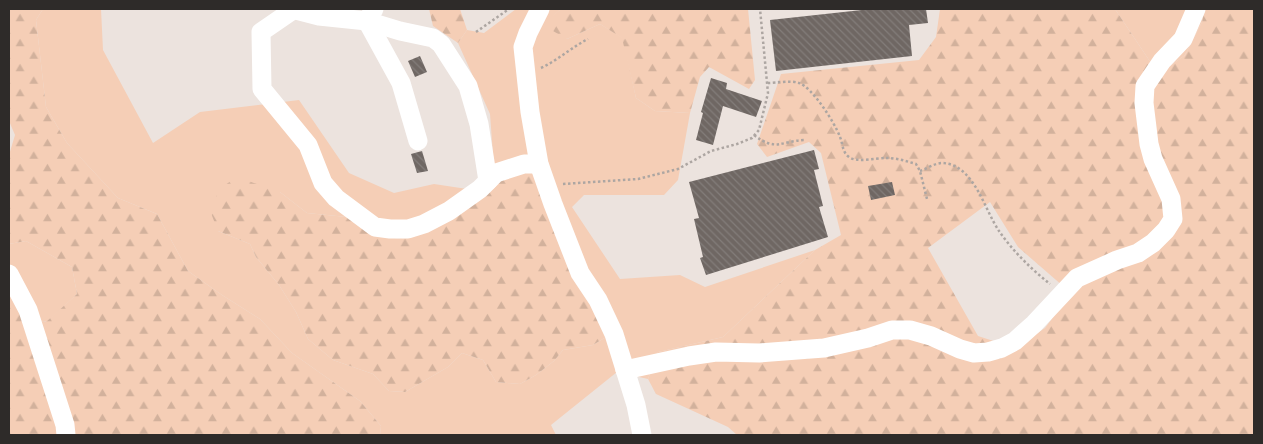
<svg xmlns="http://www.w3.org/2000/svg" width="1263" height="444" font-family="'Titillium Web',sans-serif">
<style>
.grass{fill:#f5ceb6}
.forest{fill:url(#forest-firs);fill-rule:evenodd}
.building{fill:url(#building-back-hatch)}
.lines{fill:none;stroke-linecap:round;stroke-linejoin:round}
.path{stroke:#ada6a2;stroke-width:2.5;stroke-dasharray:2.5 2.5;stroke-linecap:butt}
.minor{stroke:#fff;stroke-width:19}
</style>
<defs>
<pattern id="forest-firs" width="22" height="20" patternUnits="userSpaceOnUse" patternTransform="scale(1.25)"><rect width="22" height="20" fill="#f5ceb6"/><path d="M5 1l3.5 6h-7zM16 11l3.5 6h-7z" fill="#d2b19c"/></pattern>
<pattern id="building-back-hatch" width="6" height="6" patternUnits="userSpaceOnUse" patternTransform="scale(1.25)"><rect width="6" height="6" fill="#6f6763"/><path d="M-1 5l2 2M0 0l6 6M5-1l2 2" fill="none" stroke="#837d7a"/></pattern>
</defs>
<rect width="100%" height="100%" fill="#ece3de"/>
<g class="grass">
<path d="M 43,9 L 101,9 L 103,50 L 153,143 L 200,112 L 299,100 L 349,173 L 394,193 L 434,184 L 487,192 L 433,229 L 401,239 L 375,235 L 347,217 L 307,213 L 280,192 L 218,231 L 250,244 L 256,257 L 279,285 L 296,312 L 308,339 L 333,360 L 373,374 L 389,391 L 405,392 L 448,367 L 462,353 L 483,360 L 496,382 L 520,384 L 536,375 L 554,361 L 563,350 L 593,345 L 606,337 L 495,182 L 490,114 L 458,43 L 467,30 L 484,33 L 516,9 L 561,9 L 552,17 L 567,39 L 600,24 L 623,38 L 636,98 L 655,111 L 690,113 L 678,180 L 664,195 L 584,195 L 572,207 L 620,279 L 680,275 L 705,287 L 815,250 L 723,337 L 658,352 L 648,379 L 617,372 L 551,425 L 556,435 L 380,435 L 381,426 L 360,401 L 292,353 L 260,319 L 222,295 L 188,271 L 157,214 L 118,198 L 67,143 L 46,107 L 36,20 Z"/>
<path d="M 1115,9 L 1205,9 L 1202,22 L 1185,55 L 1170,66 L 1151,63 Z"/>
<path d="M 26,241 L 72,267 L 77,294 L 47,322 L 25,317 L 9,287 L 9,244 Z"/>
</g>
<g class="forest">
<path d="M 9,9 L 43,9 L 36,20 L 46,107 L 67,143 L 118,198 L 157,214 L 188,271 L 222,295 L 260,319 L 292,353 L 360,401 L 381,426 L 380,435 L 9,435 L 9,287 L 25,317 L 46,322 L 77,294 L 72,267 L 26,241 L 9,244 L 9,155 L 15,135 L 9,121 Z"/>
<path d="M 429,9 L 460,9 L 467,30 L 458,43 L 433,26 Z"/>
<path d="M 561,9 L 748,9 L 755,80 L 749,89 L 709,67 L 700,77 L 690,113 L 655,111 L 636,98 L 622,38 L 600,24 L 567,39 L 553,31 L 551,17 Z"/>
<path d="M 940,9 L 1115,9 L 1151,63 L 1170,66 L 1185,55 L 1202,22 L 1205,9 L 1254,9 L 1254,435 L 737,435 L 728,427 L 656,394 L 648,379 L 658,352 L 723,337 L 815,250 L 841,235 L 821,153 L 809,142 L 767,157 L 757,144 L 781,74 L 919,60 L 936,37 ZM 990,202 L 1018,247 L 1071,293 L 1045,328 L 1015,348 L 978,336 L 928,248 Z"/>
<path d="M 526,171 L 537,180 L 581,284 L 606,337 L 593,345 L 563,350 L 554,361 L 536,375 L 520,384 L 496,382 L 483,360 L 462,353 L 448,367 L 405,392 L 389,391 L 373,374 L 333,360 L 308,339 L 296,312 L 279,285 L 256,257 L 250,244 L 218,231 L 209,208 L 222,187 L 237,177 L 280,192 L 307,213 L 347,217 L 375,235 L 401,239 L 433,229 L 495,182 Z"/>
</g>
<g class="building">
<path d="M 871,9 L 926,9 L 928,23 L 909,25 L 912,56 L 776,71 L 770,20 Z"/>
<path d="M 420,56 L 427,72 L 415,77 L 408,61 Z"/>
<path d="M 711,78 L 727,83 L 726,89 L 762,101 L 756,117 L 723,106 L 713,145 L 696,140 L 703,113 L 701,112 Z"/>
<path d="M 814,150 L 819,169 L 814,170 L 823,206 L 819,207 L 828,237 L 706,275 L 700,258 L 703,257 L 694,219 L 699,218 L 689,182 Z"/>
<path d="M 422,151 L 428,171 L 417,173 L 411,154 Z"/>
<path d="M 892,182 L 895,195 L 871,200 L 868,186 Z"/>
</g>
<g class="lines">
<g class="path">
<path d="M 476,32 L 509,9"/>
<path d="M 541,68 C 558,60 572,47 588,39"/>
<path d="M 768,83 C 776,83 791,80 799,83 C 812,87 835,123 840,137 C 843,144 842,152 849,157 C 857,163 876,158 886,158 C 897,158 906,161 916,164 L 920,171 L 927,199"/>
<path d="M 754,135 C 776,152 781,141 804,140"/>
<path d="M 920,171 C 926,169 935,163 942,163 C 974,164 984,209 999,231 C 1012,250 1031,269 1050,284"/>
<path d="M 563,184 L 638,179 L 678,169 L 711,151 L 737,144 L 752,138 L 759,130 L 768,93 L 760,9"/>
</g>
<g class="minor">
<path d="M 292,9 L 319,16 L 367,21 L 400,31 L 433,38 L 441,44 L 468,86 L 479,124 L 488,181"/>
<path d="M 374,9 L 367,21 L 401,83 L 418,141"/>
<path d="M 540,9 L 528,33 L 523,47 L 530,112 L 539,164 L 553,204 L 580,273 L 598,300 L 614,334 L 636,405 L 642,435"/>
<path d="M 293,10 L 261,32 L 262,89 L 308,145 L 323,183 L 336,198 L 375,227 L 390,229 L 408,229 L 424,224 L 449,211 L 480,189 L 496,173 L 524,164 L 539,164"/>
<path d="M 9,274 L 28,310 L 65,425 L 66,435"/>
<path d="M 625,370 L 689,356 L 716,352 L 759,353 L 824,348 L 868,338 L 892,330 L 910,330 L 931,336 L 960,349 L 974,353 L 988,352 L 1002,348 L 1015,341 L 1034,324 L 1077,278 L 1117,260 L 1138,253 L 1153,243 L 1166,230 L 1173,219 L 1171,199 L 1153,159 L 1149,144 L 1144,103 L 1145,86 L 1162,61 L 1183,39 L 1196,9"/>
</g>
</g>
<rect width="1263" height="444" fill="none" stroke="#2e2b29" stroke-width="20"/>
</svg>
